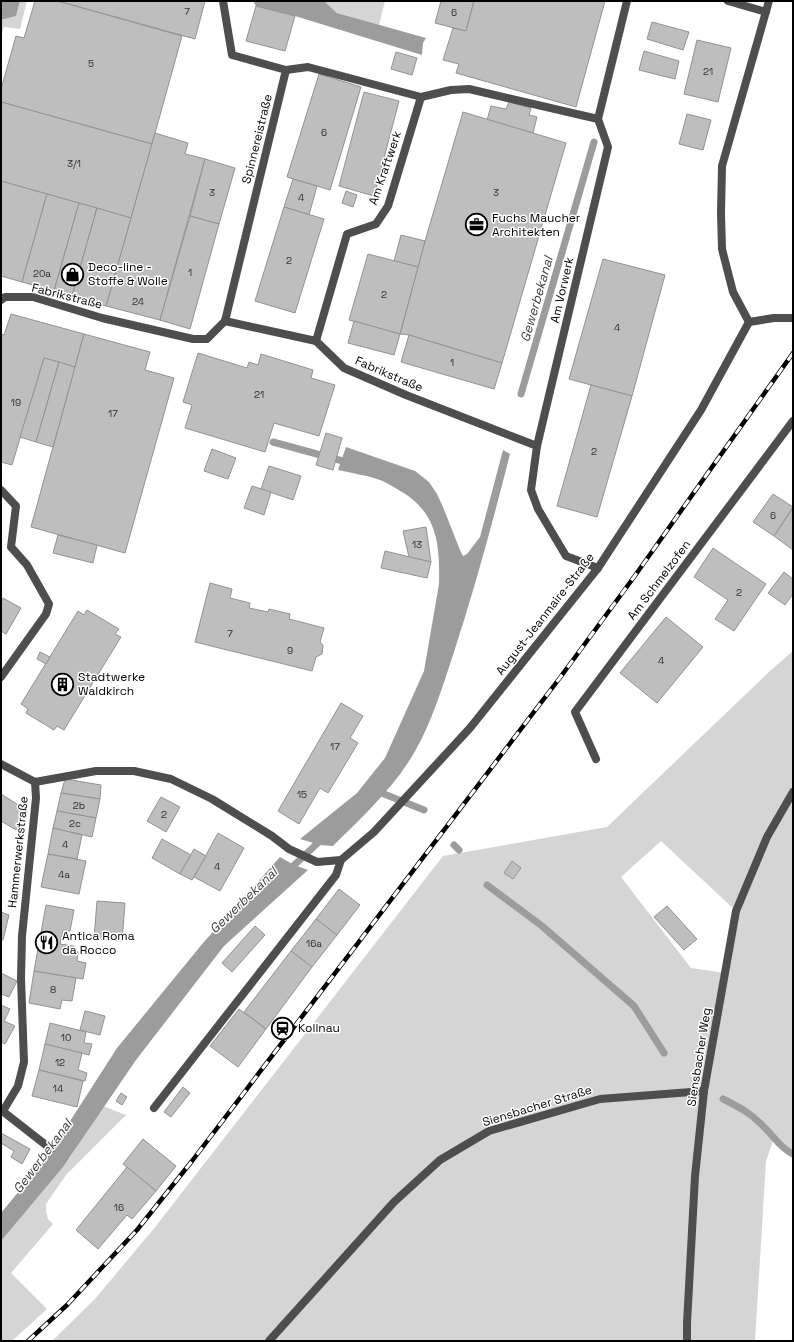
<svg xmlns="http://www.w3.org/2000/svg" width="794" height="1342" font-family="'Space Grotesk',sans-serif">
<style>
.green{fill:#d5d5d5;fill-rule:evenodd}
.water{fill:#9c9c9c}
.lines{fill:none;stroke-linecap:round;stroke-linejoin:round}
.stream{stroke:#9c9c9c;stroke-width:7}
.building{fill:#bebebe;stroke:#929292}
.service{stroke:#4e4e4e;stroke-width:8}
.minor{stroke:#4e4e4e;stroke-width:8}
.tertiary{stroke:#4e4e4e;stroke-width:8}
.rail-casing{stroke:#000;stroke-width:4.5}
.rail{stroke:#fff;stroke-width:3;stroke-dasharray:9;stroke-linecap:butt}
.labels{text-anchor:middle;stroke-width:3;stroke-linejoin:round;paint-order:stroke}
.number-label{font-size:10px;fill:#303030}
.street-label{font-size:12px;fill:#000;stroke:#fff}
.poi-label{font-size:12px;fill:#000;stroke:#fff;text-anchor:start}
.water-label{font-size:13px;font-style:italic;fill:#3d3d3d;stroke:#fff}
</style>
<rect width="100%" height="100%" fill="#fff"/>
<g class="green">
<path d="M 20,1 L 27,1 L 20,29 L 4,27 L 1,36 L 1,20 L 16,16 Z"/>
<path d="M 324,1 L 385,1 L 379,25 L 337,13 Z"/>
<path d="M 793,651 L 793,1154 L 786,1151 L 774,1138 L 766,1161 L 755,1341 L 52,1341 L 95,1299 L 156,1226 L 443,856 L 607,827 L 771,670 ZM 661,841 L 736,911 L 725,973 L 691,968 L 621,877 Z"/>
<path d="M 103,1106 L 126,1115 L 66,1175 L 46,1204 L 46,1212 L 48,1219 L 53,1224 L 11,1273 L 47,1309 L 12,1341 L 1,1341 L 1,1241 L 71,1156 Z"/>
</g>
<g class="water">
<path d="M 1,1 L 20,1 L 16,16 L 1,20 Z"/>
<path d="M 253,1 L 324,1 L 337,13 L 426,38 L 423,43 L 422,55 L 295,16 L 256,6 Z"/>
<path d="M 346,447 L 415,471 L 429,482 L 437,494 L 443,507 L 460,550 L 463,556 L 467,554 L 480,537 L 503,450 L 510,454 C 493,521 475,588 453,655 C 442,688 432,722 414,753 C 393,789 362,817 333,846 L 320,845 L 300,839 L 357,793 L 385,758 L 424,671 L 439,584 C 440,542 437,511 397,489 C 390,485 384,481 377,479 C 365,475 351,473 338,470 Z"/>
<path d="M 280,857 L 294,865 L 308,870 L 224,946 L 136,1060 L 63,1167 L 1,1241 L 1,1213 L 47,1157 L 117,1048 L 203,943 Z"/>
</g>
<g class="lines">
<g class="stream">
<path d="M 521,394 L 594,142"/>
<path d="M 273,442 L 350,463"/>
<path d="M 377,788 L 384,794 L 424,810"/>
<path d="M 454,845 L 459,850"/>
<path d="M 288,871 L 323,838"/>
<path d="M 487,885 L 542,926 L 634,1006 L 664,1053"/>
<path d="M 723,1099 C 739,1107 751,1113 763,1126 C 773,1135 780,1148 793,1154"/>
</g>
</g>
<g class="building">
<path d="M 35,1 L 58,1 L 182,36 L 152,144 L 1,102 L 1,89 L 16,36 L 24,38 Z"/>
<path d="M 58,1 L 205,1 L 195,39 Z"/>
<path d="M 441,1 L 474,1 L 466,31 L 435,23 Z"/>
<path d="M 474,1 L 605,1 L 576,107 L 456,73 L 459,64 L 443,60 L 453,28 L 466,31 Z"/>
<path d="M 256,6 L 295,16 L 285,51 L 246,41 Z"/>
<path d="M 652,22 L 689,32 L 683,50 L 647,39 Z"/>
<path d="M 697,40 L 731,48 L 718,102 L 684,94 Z"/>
<path d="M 644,51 L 679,61 L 675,79 L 639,70 Z"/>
<path d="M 396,52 L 417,58 L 412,75 L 391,69 Z"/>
<path d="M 319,74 L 361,87 L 330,190 L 287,177 Z"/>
<path d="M 364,92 L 399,101 L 374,196 L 339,186 Z"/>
<path d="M 1,102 L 152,144 L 131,218 L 1,181 Z"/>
<path d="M 509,102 L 531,108 L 529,115 L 537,117 L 533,133 L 487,120 L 491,106 L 506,109 Z"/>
<path d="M 463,112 L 566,143 L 502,363 L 409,335 L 400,334 L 425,241 Z"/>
<path d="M 687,114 L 711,120 L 703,150 L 679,144 Z"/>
<path d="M 155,133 L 188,143 L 185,154 L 205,159 L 160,320 L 106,306 Z"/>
<path d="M 205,159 L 235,168 L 219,224 L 190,216 Z"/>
<path d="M 293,179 L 317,186 L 309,215 L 284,207 Z"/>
<path d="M 1,181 L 47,194 L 22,282 L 1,276 Z"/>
<path d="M 346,191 L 357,195 L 353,207 L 342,203 Z"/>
<path d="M 47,194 L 79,203 L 54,291 L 22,282 Z"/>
<path d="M 79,203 L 97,208 L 72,296 L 54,291 Z"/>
<path d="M 284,207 L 324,219 L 295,313 L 255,301 Z"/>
<path d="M 97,208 L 131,218 L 106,306 L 72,296 Z"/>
<path d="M 190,216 L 219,224 L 190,329 L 160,320 Z"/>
<path d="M 401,235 L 425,241 L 418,267 L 394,261 Z"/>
<path d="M 368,254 L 418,267 L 400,334 L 349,320 Z"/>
<path d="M 603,259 L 665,275 L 632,396 L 569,379 Z"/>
<path d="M 11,314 L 84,334 L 75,367 L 44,358 L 12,465 L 1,462 L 1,334 L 4,335 Z"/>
<path d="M 354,321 L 400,334 L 394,355 L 348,343 Z"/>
<path d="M 84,334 L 150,352 L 145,370 L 174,378 L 125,553 L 31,527 Z"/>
<path d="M 409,335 L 502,363 L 494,389 L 401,362 Z"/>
<path d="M 198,353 L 247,368 L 249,362 L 258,365 L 261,354 L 313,370 L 311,378 L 335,385 L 319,436 L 274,423 L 265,452 L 185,428 L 192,405 L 183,402 Z"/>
<path d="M 44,358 L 59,362 L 36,442 L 20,437 Z"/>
<path d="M 59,362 L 75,367 L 53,447 L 36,442 Z"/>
<path d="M 591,385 L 632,396 L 597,517 L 557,506 Z"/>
<path d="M 326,433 L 342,438 L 333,470 L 316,465 Z"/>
<path d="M 212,449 L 236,458 L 228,479 L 204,471 Z"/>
<path d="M 269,466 L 301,476 L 293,500 L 261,489 Z"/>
<path d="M 252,486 L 271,492 L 264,515 L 244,508 Z"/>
<path d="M 773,494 L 793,507 L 774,536 L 753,522 Z"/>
<path d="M 793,508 L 793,550 L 774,536 Z"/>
<path d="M 426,527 L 431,562 L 409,557 L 403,531 Z"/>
<path d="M 58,535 L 97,545 L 93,563 L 53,553 Z"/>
<path d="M 713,548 L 766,584 L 734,631 L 715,619 L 728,600 L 694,577 Z"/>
<path d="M 385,551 L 431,562 L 427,578 L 381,568 Z"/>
<path d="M 784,572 L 793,579 L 793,594 L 785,605 L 768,593 Z"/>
<path d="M 210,583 L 232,589 L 230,598 L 250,603 L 249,608 L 268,612 L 269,609 L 290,614 L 289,619 L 324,628 L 320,642 L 323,645 L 322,654 L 316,657 L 312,671 L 195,642 Z"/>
<path d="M 3,598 L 21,608 L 6,634 L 1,631 L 1,602 Z"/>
<path d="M 87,610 L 119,629 L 115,634 L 121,637 L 64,730 L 57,726 L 54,730 L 26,713 L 28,709 L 21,704 L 78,611 L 84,615 Z"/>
<path d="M 666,617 L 703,647 L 657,703 L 620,673 Z"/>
<path d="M 40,652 L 50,657 L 46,664 L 37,659 Z"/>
<path d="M 341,703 L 363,716 L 350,738 L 358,743 L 328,793 L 320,788 L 299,824 L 278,811 Z"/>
<path d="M 65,779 L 101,785 L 100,799 L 61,793 Z"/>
<path d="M 61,793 L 100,799 L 96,818 L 57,811 Z"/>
<path d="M 1,794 L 28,811 L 16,830 L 1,821 Z"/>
<path d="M 161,797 L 180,807 L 166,832 L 147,821 Z"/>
<path d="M 57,811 L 96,818 L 92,837 L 53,828 Z"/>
<path d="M 53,828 L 82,835 L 77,859 L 48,854 Z"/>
<path d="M 218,833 L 244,848 L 220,891 L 194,877 Z"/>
<path d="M 162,839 L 191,855 L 180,874 L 152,858 Z"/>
<path d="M 194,849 L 206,856 L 192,880 L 180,874 Z"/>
<path d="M 48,854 L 86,861 L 79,894 L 41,887 Z"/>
<path d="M 512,861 L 521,868 L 513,879 L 504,873 Z"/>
<path d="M 339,889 L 360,905 L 337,935 L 316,919 Z"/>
<path d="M 97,901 L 125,903 L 122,941 L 94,939 Z"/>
<path d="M 46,905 L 74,910 L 70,931 L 63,930 L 60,944 L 74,946 L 73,950 L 78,952 L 77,961 L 86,963 L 83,979 L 34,971 Z"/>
<path d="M 667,906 L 697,939 L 684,950 L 654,917 Z"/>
<path d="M 1,912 L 9,915 L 3,940 L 1,940 Z"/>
<path d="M 316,919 L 337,935 L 312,967 L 291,951 Z"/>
<path d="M 255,926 L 265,935 L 232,972 L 222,963 Z"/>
<path d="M 291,951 L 312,967 L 266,1029 L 244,1012 Z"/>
<path d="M 34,971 L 76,978 L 72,1001 L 62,1000 L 60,1009 L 29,1003 Z"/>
<path d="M 1,973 L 17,981 L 9,997 L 1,994 Z"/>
<path d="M 1,1005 L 10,1009 L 4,1021 L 15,1026 L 5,1044 L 1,1042 Z"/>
<path d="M 239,1009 L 266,1029 L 238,1067 L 210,1046 Z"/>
<path d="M 85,1011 L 105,1016 L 100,1035 L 80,1030 Z"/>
<path d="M 50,1023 L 86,1032 L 84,1043 L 92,1044 L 89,1055 L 45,1044 Z"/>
<path d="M 45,1044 L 82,1053 L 78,1070 L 87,1073 L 85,1081 L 39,1070 Z"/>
<path d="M 39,1070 L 83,1081 L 77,1107 L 32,1096 Z"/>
<path d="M 183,1087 L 190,1093 L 171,1117 L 164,1112 Z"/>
<path d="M 121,1093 L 127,1097 L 122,1105 L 116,1101 Z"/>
<path d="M 1,1133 L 30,1149 L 22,1164 L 11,1157 L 14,1151 L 1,1143 Z"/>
<path d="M 143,1139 L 176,1166 L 156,1191 L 123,1164 Z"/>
<path d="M 127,1167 L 156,1191 L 132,1219 L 127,1215 L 98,1249 L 76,1230 Z"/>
</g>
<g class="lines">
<g class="service">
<path d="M 223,1 L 232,55 L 286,70 L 225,321"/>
<path d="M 728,1 L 766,12"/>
<path d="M 286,70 L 308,67 L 421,97 L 451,90 L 469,89 L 598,119"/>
<path d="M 316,341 L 347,234 L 376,224 L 388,206 L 421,97"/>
<path d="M 537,446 L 608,147 L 598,119 L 627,1"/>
<path d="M 154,1108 L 336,875 L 341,860"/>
</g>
<g class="minor">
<path d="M 1,300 L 5,297 L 33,297 L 102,318 L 193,339 L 207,339 L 225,321 L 316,341 L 344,368 L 406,395 L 537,446 L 531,490 L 538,509 L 566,556 L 598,568"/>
<path d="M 749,322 L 733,292 L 722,249 L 721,213 L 722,166 L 769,1"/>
<path d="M 749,322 L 774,318 L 793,318"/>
<path d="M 1,490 L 16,506 L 11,547 L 27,565 L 49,604 L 46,614 L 1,677"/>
<path d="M 596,759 L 575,712 L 793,421"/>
<path d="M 1,764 L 35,782 L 96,771 L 134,771 L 171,779 L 212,799 L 272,836 L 289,849 L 317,862 L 341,860 L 374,832 L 470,728 L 598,568 L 701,410 L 749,322"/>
<path d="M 1,1110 L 51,1149"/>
<path d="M 3,1111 L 18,1086 L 24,1062 L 21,978 L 22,936 L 36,798 L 35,782"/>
<path d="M 269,1341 L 394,1202 L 440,1160 L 489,1131 L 600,1099 L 704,1091"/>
</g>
<path class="tertiary" d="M 687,1341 L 687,1323 L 695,1176 L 704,1091 L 736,911 L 767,837 L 793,792"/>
<defs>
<path id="rail" d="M 28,1341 L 67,1305 L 137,1230 L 192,1161 L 559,679 L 634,577 L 793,353"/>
</defs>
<use href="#rail" class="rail-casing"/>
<use href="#rail" class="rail"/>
</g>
<defs>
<symbol id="office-ring" viewBox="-11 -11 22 22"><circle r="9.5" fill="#fff" stroke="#000" stroke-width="1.5"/><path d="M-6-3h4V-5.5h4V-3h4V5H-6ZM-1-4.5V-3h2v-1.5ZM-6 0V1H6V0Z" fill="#000"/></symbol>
<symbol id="shop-ring" viewBox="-11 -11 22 22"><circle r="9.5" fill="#fff" stroke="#000" stroke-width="1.5"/><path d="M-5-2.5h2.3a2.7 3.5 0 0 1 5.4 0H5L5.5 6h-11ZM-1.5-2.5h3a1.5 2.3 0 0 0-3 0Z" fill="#000"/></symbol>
<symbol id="building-ring" viewBox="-11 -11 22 22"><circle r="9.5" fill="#fff" stroke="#000" stroke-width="1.5"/><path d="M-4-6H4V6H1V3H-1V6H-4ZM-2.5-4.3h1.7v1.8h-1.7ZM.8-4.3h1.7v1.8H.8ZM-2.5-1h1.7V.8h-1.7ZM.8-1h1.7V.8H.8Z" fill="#000"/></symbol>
<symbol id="restaurant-ring" viewBox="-11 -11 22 22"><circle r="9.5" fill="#fff" stroke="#000" stroke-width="1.5"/><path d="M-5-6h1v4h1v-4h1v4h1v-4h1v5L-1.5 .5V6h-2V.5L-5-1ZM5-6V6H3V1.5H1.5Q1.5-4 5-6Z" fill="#000"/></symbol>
<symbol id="station-ring" viewBox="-11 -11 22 22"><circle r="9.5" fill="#fff" stroke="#000" stroke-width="1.5"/><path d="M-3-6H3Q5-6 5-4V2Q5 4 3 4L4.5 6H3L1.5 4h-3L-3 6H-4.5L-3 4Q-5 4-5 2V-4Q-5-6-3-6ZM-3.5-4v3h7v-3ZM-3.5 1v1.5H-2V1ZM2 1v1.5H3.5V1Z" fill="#000"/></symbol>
</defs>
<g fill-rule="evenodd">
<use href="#office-ring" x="464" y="212" width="25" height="25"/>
<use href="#shop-ring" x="60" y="262" width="25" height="25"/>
<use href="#building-ring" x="50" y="672" width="25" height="25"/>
<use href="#restaurant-ring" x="34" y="930" width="25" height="25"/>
<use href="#station-ring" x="270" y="1016" width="25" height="25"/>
</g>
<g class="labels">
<g class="number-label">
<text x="187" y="15">7</text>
<text x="454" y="16">6</text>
<text x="91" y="67">5</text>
<text x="708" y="75">21</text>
<text x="324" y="136">6</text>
<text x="74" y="167">3/1</text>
<text x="212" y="196">3</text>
<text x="496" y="196">3</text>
<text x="301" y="201">4</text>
<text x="289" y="264">2</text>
<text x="190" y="276">1</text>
<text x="42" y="277">20a</text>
<text x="384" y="298">2</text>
<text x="138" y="305">24</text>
<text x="617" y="331">4</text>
<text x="452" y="366">1</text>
<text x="259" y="398">21</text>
<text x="16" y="406">19</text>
<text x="113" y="417">17</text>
<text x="594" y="455">2</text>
<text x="773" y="519">6</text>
<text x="417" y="548">13</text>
<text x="739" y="596">2</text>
<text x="230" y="637">7</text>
<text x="290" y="654">9</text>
<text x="661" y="664">4</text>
<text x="335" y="750">17</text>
<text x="302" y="798">15</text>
<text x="79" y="809">2b</text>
<text x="164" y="818">2</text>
<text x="75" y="827">2c</text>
<text x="65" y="848">4</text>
<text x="217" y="870">4</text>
<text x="64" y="878">4a</text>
<text x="314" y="947">16a</text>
<text x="53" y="993">8</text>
<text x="66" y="1041">10</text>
<text x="60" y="1066">12</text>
<text x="58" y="1092">14</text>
<text x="119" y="1211">16</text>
</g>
<g class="street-label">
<text transform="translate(257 139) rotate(-76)" y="4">Spinnereistraße</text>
<text transform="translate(385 168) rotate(-71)" y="4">Am Kraftwerk</text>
<text transform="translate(562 290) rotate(-77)" y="4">Am Vorwerk</text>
<text transform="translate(67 296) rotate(14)" y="4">Fabrikstraße</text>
<text transform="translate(389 374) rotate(23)" y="4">Fabrikstraße</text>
<text transform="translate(659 580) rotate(-53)" y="4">Am Schmelzofen</text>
<text transform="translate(545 614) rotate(-52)" y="4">August-Jeanmaire-Straße</text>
<text transform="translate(18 852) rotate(-84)" y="4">Hammerwerkstraße</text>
<text transform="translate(699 1057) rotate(-81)" y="4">Siensbacher Weg</text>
<text transform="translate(537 1106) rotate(-17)" y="4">Siensbacher Straße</text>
</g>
<g class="poi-label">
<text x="492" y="222">Fuchs Maucher<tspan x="492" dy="14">Architekten</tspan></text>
<text x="88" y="271">Deco-line -<tspan x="88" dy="14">Stoffe &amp; Wolle</tspan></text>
<text x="78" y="681">Stadtwerke<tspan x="78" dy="14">Waldkirch</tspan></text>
<text x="62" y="940">Antica Roma<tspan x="62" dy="14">da Rocco</tspan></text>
<text x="298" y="1032">Kollnau</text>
</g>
<g class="water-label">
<text transform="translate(536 299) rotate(-74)" y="5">Gewerbekanal</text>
<text transform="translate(243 900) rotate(-44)" y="5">Gewerbekanal</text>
<text transform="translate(42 1156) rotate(-53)" y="5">Gewerbekanal</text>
</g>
</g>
<rect width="794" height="1342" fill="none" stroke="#000000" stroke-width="4"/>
</svg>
